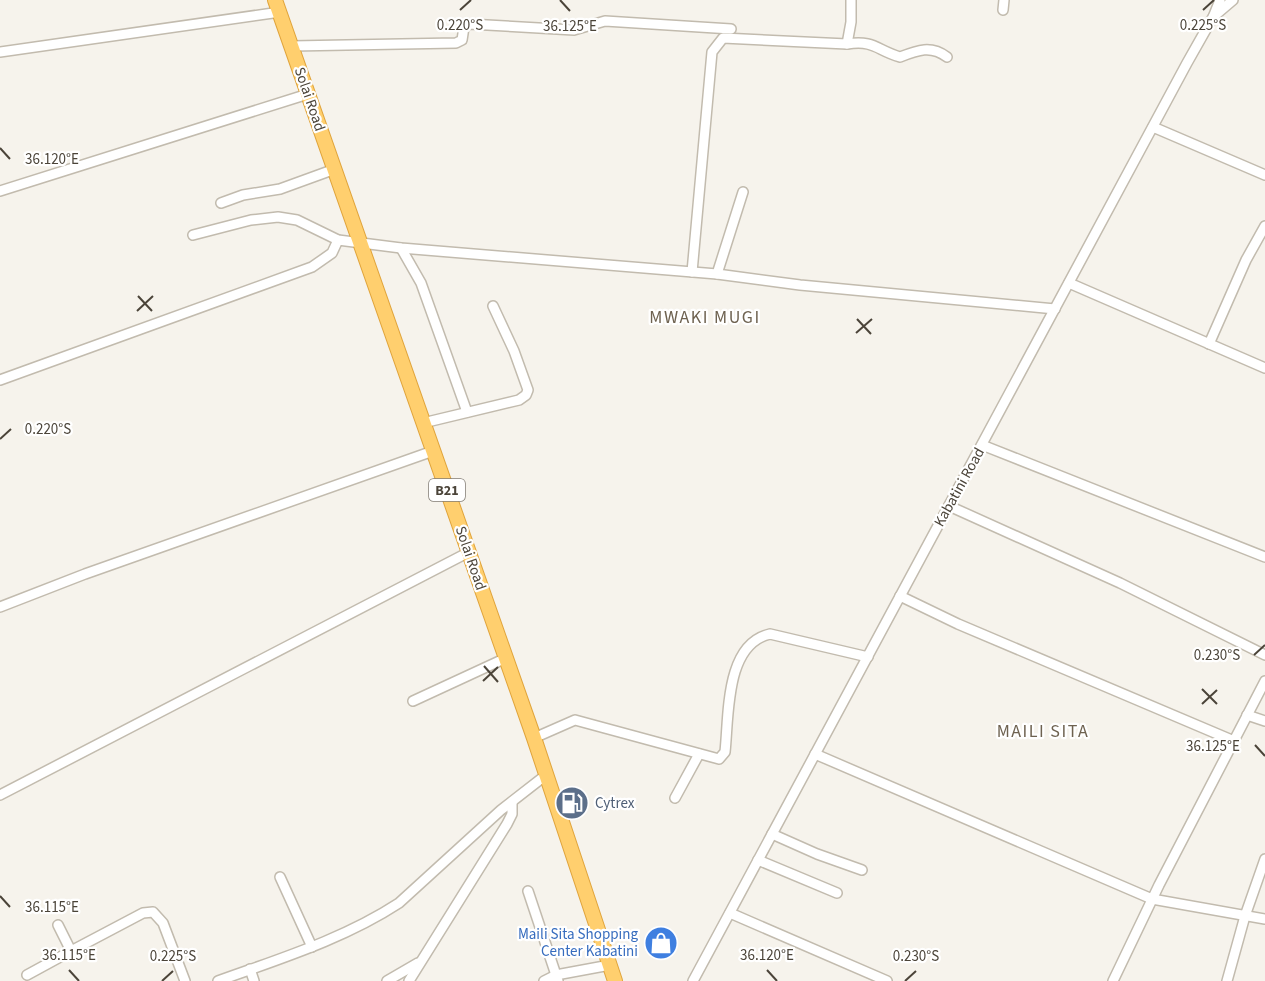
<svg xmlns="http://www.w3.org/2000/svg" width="1265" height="981" font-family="'Source Sans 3',sans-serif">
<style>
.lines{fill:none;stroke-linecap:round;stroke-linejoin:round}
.minor-casing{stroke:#c2bbae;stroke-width:12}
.highway-casing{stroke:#e0a43c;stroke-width:16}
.minor{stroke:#fff;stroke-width:9}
.highway{stroke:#ffcf6e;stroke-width:14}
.ticks{fill:none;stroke:#4b4439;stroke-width:2}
.labels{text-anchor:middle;stroke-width:4.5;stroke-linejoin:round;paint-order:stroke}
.shield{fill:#fff;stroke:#817c74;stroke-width:1.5}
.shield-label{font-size:14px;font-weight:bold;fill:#4b4439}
.street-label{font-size:15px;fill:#4b4439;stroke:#fff}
.service-label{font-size:15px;fill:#4e5e75;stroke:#fff;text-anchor:start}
.shop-label{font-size:15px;fill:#366cbe;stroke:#fff;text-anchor:end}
.quarter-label{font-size:18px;letter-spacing:1.5px;fill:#6e6250;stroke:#fff}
.ticks-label{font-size:15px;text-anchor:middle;fill:#4b4439;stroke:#fff;stroke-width:4.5;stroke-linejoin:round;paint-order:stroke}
</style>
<rect width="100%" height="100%" fill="#f6f3ec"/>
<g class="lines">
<defs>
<g id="minor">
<path d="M 1003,10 L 1004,0"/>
<path d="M 1214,15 L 1220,0"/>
<path d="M 847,44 L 851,22 L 851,0"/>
<path d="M 292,46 L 456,43 L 462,40 L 464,27 L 469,24 L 574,30 L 605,21 L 731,29"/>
<path d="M 0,52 L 280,12"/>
<path d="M 1153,127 L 1265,175"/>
<path d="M 0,191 L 308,94"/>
<path d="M 221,203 L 243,195 L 280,189 L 335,169"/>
<path d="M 193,235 L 251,220 L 278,217 L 297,220 L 338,240 L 401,248 L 717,274 L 800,285 L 1055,309"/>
<path d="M 401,248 L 421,283 L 467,412"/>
<path d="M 692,272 L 712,52 L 723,38 L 847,44 C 875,40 876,50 900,57 C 918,50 931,45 947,57"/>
<path d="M 717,274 L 743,192"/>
<path d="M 1069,283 L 1265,368"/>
<path d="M 1209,344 L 1246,260 L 1265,226"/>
<path d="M 0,380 L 312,267 L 332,253 L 338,240"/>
<path d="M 423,423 L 519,400 L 526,395 L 528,390 L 514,351 L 493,306"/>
<path d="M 982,445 L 1265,557"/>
<path d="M 949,506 L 1120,583 L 1265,655"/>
<path d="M 900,596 L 958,624 L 1234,741"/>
<path d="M 0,607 L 85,574 L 433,451"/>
<path d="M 413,701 L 506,658"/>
<path d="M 1247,715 L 1265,721"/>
<path d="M 534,738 L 575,720 L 719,759 L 725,752 C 729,715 725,644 770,634 L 868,657"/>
<path d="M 815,754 L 1152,899 L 1265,919"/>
<path d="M 0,795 L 469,552"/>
<path d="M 675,798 L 699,754"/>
<path d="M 772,834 L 817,854 L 862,870"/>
<path d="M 758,860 L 837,893"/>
<path d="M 280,877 L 312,947"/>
<path d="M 528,891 L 558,981"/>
<path d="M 730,913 L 887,981"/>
<path d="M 71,951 L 143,913 L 153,912 L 163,923 L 185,981"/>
<path d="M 250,969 L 254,981"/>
<path d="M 27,975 L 71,951 L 58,925"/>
<path d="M 218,981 C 279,959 344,939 399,903 L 501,810 L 546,775"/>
<path d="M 387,981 L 418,963"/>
<path d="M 409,981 L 507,824 L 512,814 L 512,802"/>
<path d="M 544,981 L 556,975 L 610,965"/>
<path d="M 693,981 L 1187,63 L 1213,17 L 1233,0"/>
<path d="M 1113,981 L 1159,885 L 1265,681"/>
<path d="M 1227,981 L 1245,916 L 1265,859"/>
</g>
<path id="highway" d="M 275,0 L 534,738 L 615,981"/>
</defs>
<use href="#minor" class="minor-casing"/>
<use href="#highway" class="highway-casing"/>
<use href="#minor" class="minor"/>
<use href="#highway" class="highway"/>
</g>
<path class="ticks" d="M 560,0 L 570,11M 460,10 L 471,0M 1203,10 L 1214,0M 0,148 L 10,159M 138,296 L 152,311M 137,311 L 153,296M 857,319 L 871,334M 856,333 L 872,319M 0,439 L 11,429M 1254,655 L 1265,645M 484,666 L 498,682M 483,681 L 498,667M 1202,689 L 1217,704M 1202,704 L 1217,690M 1255,745 L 1265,756M 0,896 L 10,907M 69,970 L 79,981M 767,970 L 777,981M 162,981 L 173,971M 905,981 L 916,971"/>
<defs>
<symbol id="fuel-disc" viewBox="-11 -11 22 22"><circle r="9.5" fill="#5c6f8a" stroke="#fff"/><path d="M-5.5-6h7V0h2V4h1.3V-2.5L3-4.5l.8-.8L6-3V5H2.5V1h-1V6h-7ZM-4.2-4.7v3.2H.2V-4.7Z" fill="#fff"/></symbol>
<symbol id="shop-disc" viewBox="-11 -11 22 22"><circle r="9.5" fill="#3f7fe0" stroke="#fff"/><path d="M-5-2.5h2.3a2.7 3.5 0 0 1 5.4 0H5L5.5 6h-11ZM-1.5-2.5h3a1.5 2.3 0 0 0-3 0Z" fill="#fff"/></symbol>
</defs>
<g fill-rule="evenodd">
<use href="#fuel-disc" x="553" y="784" width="38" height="38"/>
<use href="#shop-disc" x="642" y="924" width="38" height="38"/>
</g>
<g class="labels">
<rect class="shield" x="429" y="479" width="36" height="22" rx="4.5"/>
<g class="shield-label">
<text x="447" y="495">B21</text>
</g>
<g class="street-label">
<text transform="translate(310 99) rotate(71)" y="5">Solai Road</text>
<text transform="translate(959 487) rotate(-61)" y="5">Kabatini Road</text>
<text transform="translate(471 558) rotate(71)" y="5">Solai Road</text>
</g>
<g class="service-label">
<text x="595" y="808">Cytrex</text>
</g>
<g class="shop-label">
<text x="638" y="939">Maili Sita Shopping<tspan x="638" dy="17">Center Kabatini</tspan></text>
</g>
<g class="quarter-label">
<text x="705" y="323">MWAKI MUGI</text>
<text x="1043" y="737">MAILI SITA</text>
</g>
</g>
<g class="ticks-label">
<text x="460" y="30">0.220°S</text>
<text x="1203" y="30">0.225°S</text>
<text x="570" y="31">36.125°E</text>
<text x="52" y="164">36.120°E</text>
<text x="48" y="434">0.220°S</text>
<text x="1217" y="660">0.230°S</text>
<text x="1213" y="751">36.125°E</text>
<text x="52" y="912">36.115°E</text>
<text x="69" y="960">36.115°E</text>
<text x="767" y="960">36.120°E</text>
<text x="173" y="961">0.225°S</text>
<text x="916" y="961">0.230°S</text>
</g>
</svg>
